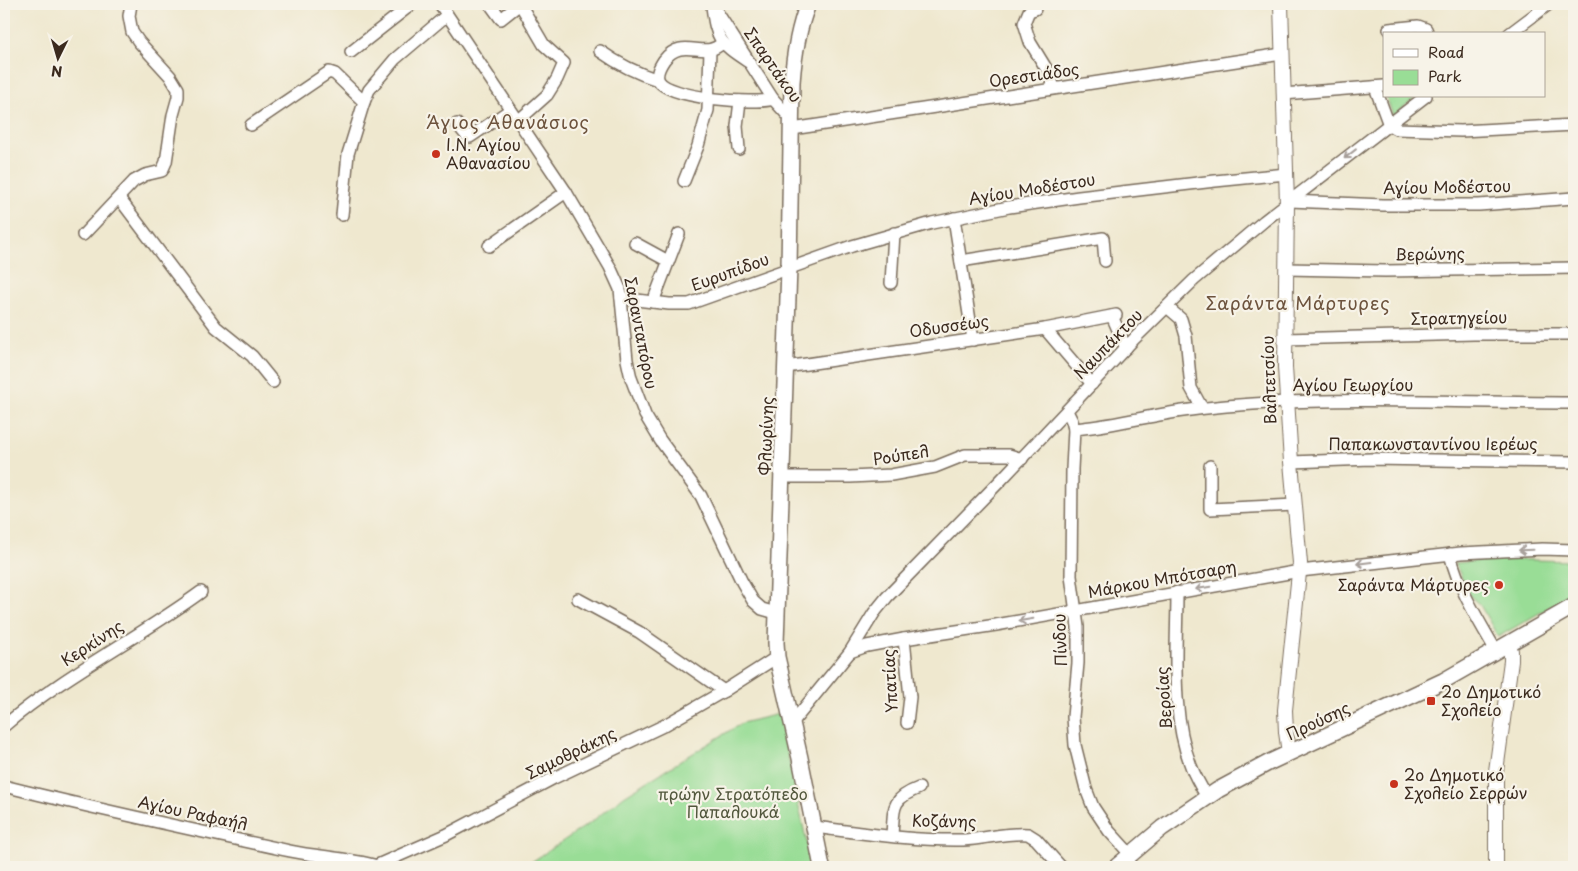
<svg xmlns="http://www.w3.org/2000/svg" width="1578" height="871" font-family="'Playpen Sans',sans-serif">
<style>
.green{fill:#99dd96;stroke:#6a845a}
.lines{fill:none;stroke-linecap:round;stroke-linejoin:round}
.minor-casing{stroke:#7a6c5c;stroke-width:14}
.tertiary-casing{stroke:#7a6c5c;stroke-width:16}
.secondary-casing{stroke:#7a6c5c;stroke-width:18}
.minor{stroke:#fff;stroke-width:11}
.tertiary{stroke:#fff;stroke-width:14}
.secondary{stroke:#fff;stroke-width:15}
.oneway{stroke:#a79f9a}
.poi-dot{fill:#c8321e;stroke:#f7f3e8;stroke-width:2}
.labels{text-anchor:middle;stroke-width:4.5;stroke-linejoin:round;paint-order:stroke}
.street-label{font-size:16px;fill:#3b2a1e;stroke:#f7f3e8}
.poi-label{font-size:16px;fill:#3b2a1e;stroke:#f7f3e8;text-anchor:start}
.park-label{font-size:16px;fill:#52573c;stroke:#f7f3e8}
.neighbourhood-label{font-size:18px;letter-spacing:1px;fill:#6d533d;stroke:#f7f3e8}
</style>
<rect width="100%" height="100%" fill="#f7f3e8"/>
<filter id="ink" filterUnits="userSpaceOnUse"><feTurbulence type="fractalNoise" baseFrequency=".02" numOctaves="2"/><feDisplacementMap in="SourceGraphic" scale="10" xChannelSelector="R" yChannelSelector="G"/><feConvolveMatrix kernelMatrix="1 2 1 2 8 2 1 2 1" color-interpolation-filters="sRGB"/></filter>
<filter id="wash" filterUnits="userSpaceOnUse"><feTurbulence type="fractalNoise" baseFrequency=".0096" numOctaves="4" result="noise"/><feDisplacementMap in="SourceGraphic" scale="20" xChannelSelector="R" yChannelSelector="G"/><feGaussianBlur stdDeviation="1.12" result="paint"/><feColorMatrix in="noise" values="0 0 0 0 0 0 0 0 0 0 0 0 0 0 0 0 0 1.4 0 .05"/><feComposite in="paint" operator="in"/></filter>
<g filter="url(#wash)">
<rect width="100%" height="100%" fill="#efe8cf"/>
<g class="green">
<path d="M 1386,96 L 1417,96 L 1393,116 Z"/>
<path d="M 1496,559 L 1574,561 L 1574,593 L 1498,637 L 1480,605 L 1470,596 L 1455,563 Z"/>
<path d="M 779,714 L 812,867 L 524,867 L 590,823 L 624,796 L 742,723 Z"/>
</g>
</g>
<g filter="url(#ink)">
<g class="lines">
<defs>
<g id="minor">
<path d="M 440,4 L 566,192 L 610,267 L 620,289 L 627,360 L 631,378 L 645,415 L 660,440 L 701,496 L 742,582 L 753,601 L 762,609 L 776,613"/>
<path d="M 490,4 L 501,19 L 520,4 L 544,45 L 564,63 L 557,79 L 547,95 L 518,121"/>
<path d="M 712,4 L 773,99 L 792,120"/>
<path d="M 712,6 C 716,38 719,43 747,61"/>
<path d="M 1035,9 L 1029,11 L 1024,23 L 1030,42 L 1049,73 L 1054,88"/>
<path d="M 1389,29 L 1418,26 L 1426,29 L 1428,34"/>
<path d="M 1509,34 L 1549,4"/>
<path d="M 722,43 C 704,61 683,35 664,60 C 660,66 655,74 659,81 C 669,98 755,105 773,99"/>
<path d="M 600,51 C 618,64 636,73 658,80"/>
<path d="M 351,52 L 412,4"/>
<path d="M 1375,87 L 1389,125 L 1396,129 L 1461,131 L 1574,125"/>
<path d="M 1283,94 L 1384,86"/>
<path d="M 457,124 L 466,135 L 470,137 L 510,110"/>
<path d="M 251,125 L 329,72 L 335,74 L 364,102"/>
<path d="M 792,129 L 1282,54"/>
<path d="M 739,149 L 737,126 L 740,101"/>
<path d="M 684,181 L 698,146 L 708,110 L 710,50"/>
<path d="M 119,198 L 216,327 L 252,356 L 273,382"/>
<path d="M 1290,201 L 1383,205 L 1479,205 L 1574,198"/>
<path d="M 342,215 L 348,154 L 364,102 L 369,90 L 395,59 L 447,15"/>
<path d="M 954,218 L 973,340"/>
<path d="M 83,235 L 134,181 L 145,175 L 162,171 L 166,162 L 173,115 L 178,97 L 178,89 L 170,76 L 139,42 L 132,32 L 129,16 L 131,4"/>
<path d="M 635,243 L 668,261"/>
<path d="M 489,246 L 566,192"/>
<path d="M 961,261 L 1103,238 L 1105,261"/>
<path d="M 1286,269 L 1385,271 L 1574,268"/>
<path d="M 891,283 L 894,233"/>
<path d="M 621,298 L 669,304 L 689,304 L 852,246 L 932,223 L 1009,207 L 1079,197 L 1215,181 L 1286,174"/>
<path d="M 653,302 L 679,234"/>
<path d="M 1167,307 L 1181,319 L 1186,336 L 1191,388 L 1202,408"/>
<path d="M 1112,316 L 1126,348"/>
<path d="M 1045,329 L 1092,384"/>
<path d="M 1285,339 L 1474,334 L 1574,334"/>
<path d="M 786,367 L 1045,329 L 1116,315"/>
<path d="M 1067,411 L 1072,421 L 1074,429 L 1072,469 L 1071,576 L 1078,627 L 1078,663 L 1073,717 L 1075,745 L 1086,789 L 1093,807 L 1109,831 L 1130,854"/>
<path d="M 1074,429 C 1103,427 1130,420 1159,415 C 1190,409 1222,406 1253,404 C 1360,397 1467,403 1574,403"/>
<path d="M 1291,462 L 1371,459 L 1574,462"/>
<path d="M 1210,466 L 1210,509 L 1295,505"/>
<path d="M 782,477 L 850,477 L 891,475 L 935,467 L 965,455 L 1009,455 L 1022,459"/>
<path d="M 1450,554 C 1459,590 1478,619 1496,651"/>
<path d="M 1177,592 C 1177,649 1170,712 1191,766 C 1195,777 1201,787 1207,797"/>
<path d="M 578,599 L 639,632 L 724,691"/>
<path d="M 904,639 L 910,697 L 907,723"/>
<path d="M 850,652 L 867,646 L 904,639 L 996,625 L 1300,571 L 1461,553 L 1542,549 L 1574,550"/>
<path d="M 792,723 L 850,652 L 874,613 L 887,597 L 1001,480 L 1135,338 L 1194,280 L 1264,221 L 1426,96"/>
<path d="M 4,726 C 65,674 137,639 201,592"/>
<path d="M 4,786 C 99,810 194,830 290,851 C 319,857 348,858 377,866"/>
<path d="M 814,827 C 863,833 913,841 963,840 C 985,839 1007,832 1028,834 L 1036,839 L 1061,867"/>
<path d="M 892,836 C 894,809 890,799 919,788"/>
<path d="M 373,867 L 446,835 L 554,778 L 663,726 L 724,691 L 777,657"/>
</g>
<g id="tertiary">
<path d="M 1281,4 L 1287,204 L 1285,367 L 1291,462 L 1300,563 L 1285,710 L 1286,732 L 1289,753"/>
<path d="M 1496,867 L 1496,771 L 1511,661 L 1511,651 L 1508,644"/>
</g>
<g id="secondary">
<path d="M 808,4 C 798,29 794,55 792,82 L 789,268 L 776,643 L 777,657 L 800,758 L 822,867"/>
<path d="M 1116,867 L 1162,828 L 1218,790 L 1270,762 L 1443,681 L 1574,606"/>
</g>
</defs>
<use href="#minor" class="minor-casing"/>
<use href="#tertiary" class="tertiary-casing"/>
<use href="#secondary" class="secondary-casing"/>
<use href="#minor" class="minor"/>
<use href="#tertiary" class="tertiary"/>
<use href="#secondary" class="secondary"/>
</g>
<defs><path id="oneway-shaft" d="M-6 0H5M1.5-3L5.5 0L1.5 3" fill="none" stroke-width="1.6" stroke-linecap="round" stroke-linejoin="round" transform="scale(1.25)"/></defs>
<g class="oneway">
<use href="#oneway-shaft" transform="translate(1350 154) rotate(142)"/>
<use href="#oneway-shaft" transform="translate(1526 550) rotate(178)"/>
<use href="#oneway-shaft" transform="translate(1364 563) rotate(173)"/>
<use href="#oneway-shaft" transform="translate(1203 588) rotate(170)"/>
<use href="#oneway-shaft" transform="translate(1026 620) rotate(170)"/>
</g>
</g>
<g class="poi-dot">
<circle cx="436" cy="154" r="5"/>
<circle cx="1499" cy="585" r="5"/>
<rect x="1426" y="696" width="10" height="10" rx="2.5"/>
<circle cx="1394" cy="784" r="5"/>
</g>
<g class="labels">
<g class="street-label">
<text transform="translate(773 65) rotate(55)" y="6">Σπαρτάκου</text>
<text transform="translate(1034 75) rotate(-8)" y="6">Ορεστιάδος</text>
<text transform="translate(1447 187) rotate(-1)" y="6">Αγίου Μοδέστου</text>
<text transform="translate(1032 189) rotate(-9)" y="6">Αγίου Μοδέστου</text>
<text transform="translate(1430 254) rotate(-1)" y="6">Βερώνης</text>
<text transform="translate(730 272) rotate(-20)" y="6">Ευρυπίδου</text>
<text transform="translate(1459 318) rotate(-1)" y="6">Στρατηγείου</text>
<text transform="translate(949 326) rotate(-8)" y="6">Οδυσσέως</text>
<text transform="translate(641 333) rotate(79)" y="6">Σαρανταπόρου</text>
<text transform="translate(1108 344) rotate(-46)" y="6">Ναυπάκτου</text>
<text transform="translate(1269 380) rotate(-92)" y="6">Βαλτετσίου</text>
<text x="1353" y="391">Αγίου Γεωργίου</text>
<text transform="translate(766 436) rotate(-88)" y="6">Φλωρίνης</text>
<text x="1433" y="450">Παπακωνσταντίνου Ιερέως</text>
<text transform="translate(901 455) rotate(-9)" y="6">Ρούπελ</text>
<text transform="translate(1162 579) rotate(-10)" y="6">Μάρκου Μπότσαρη</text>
<text transform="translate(1060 640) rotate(-92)" y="6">Πίνδου</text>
<text transform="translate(92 643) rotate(-33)" y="6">Κερκίνης</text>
<text transform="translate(890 681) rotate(-93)" y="6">Υπατίας</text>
<text transform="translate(1164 698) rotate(-94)" y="6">Βεροίας</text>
<text transform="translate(1318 721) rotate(-25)" y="6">Προύσης</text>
<text transform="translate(571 753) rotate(-26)" y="6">Σαμοθράκης</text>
<text transform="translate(193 813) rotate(12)" y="6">Αγίου Ραφαήλ</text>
<text transform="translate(944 821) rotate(1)" y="6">Κοζάνης</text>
</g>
<g class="poi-label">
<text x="446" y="151">Ι.Ν. Αγίου<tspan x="446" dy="18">Αθανασίου</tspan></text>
<text x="1489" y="591" text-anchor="end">Σαράντα Μάρτυρες</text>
<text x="1441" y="698">2ο Δημοτικό<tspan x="1441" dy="18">Σχολείο</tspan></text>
<text x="1404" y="781">2ο Δημοτικό<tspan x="1404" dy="18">Σχολείο Σερρών</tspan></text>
</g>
<g class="park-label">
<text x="733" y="800">πρώην Στρατόπεδο<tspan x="733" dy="18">Παπαλουκά</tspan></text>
</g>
<g class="neighbourhood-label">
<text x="508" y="129">Άγιος Αθανάσιος</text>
<text x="1298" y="310">Σαράντα Μάρτυρες</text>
</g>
</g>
<rect width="1578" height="871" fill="none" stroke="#f7f3e8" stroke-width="20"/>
<rect x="1383" y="32" width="162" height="65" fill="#f7f3e8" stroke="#aca397"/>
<rect x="1393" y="49" width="25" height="8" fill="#ffffff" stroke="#aca397"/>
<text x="1428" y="58" font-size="15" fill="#3b2a1e">Road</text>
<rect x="1393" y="70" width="25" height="15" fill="#99dd96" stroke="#aca397"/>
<text x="1428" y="82" font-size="15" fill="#3b2a1e">Park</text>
<g transform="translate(58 58) rotate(185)" stroke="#f7f3e8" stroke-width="4" paint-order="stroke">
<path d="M0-4L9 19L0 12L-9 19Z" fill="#3b2a1e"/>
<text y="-8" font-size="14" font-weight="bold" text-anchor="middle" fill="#3b2a1e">N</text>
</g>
</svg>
